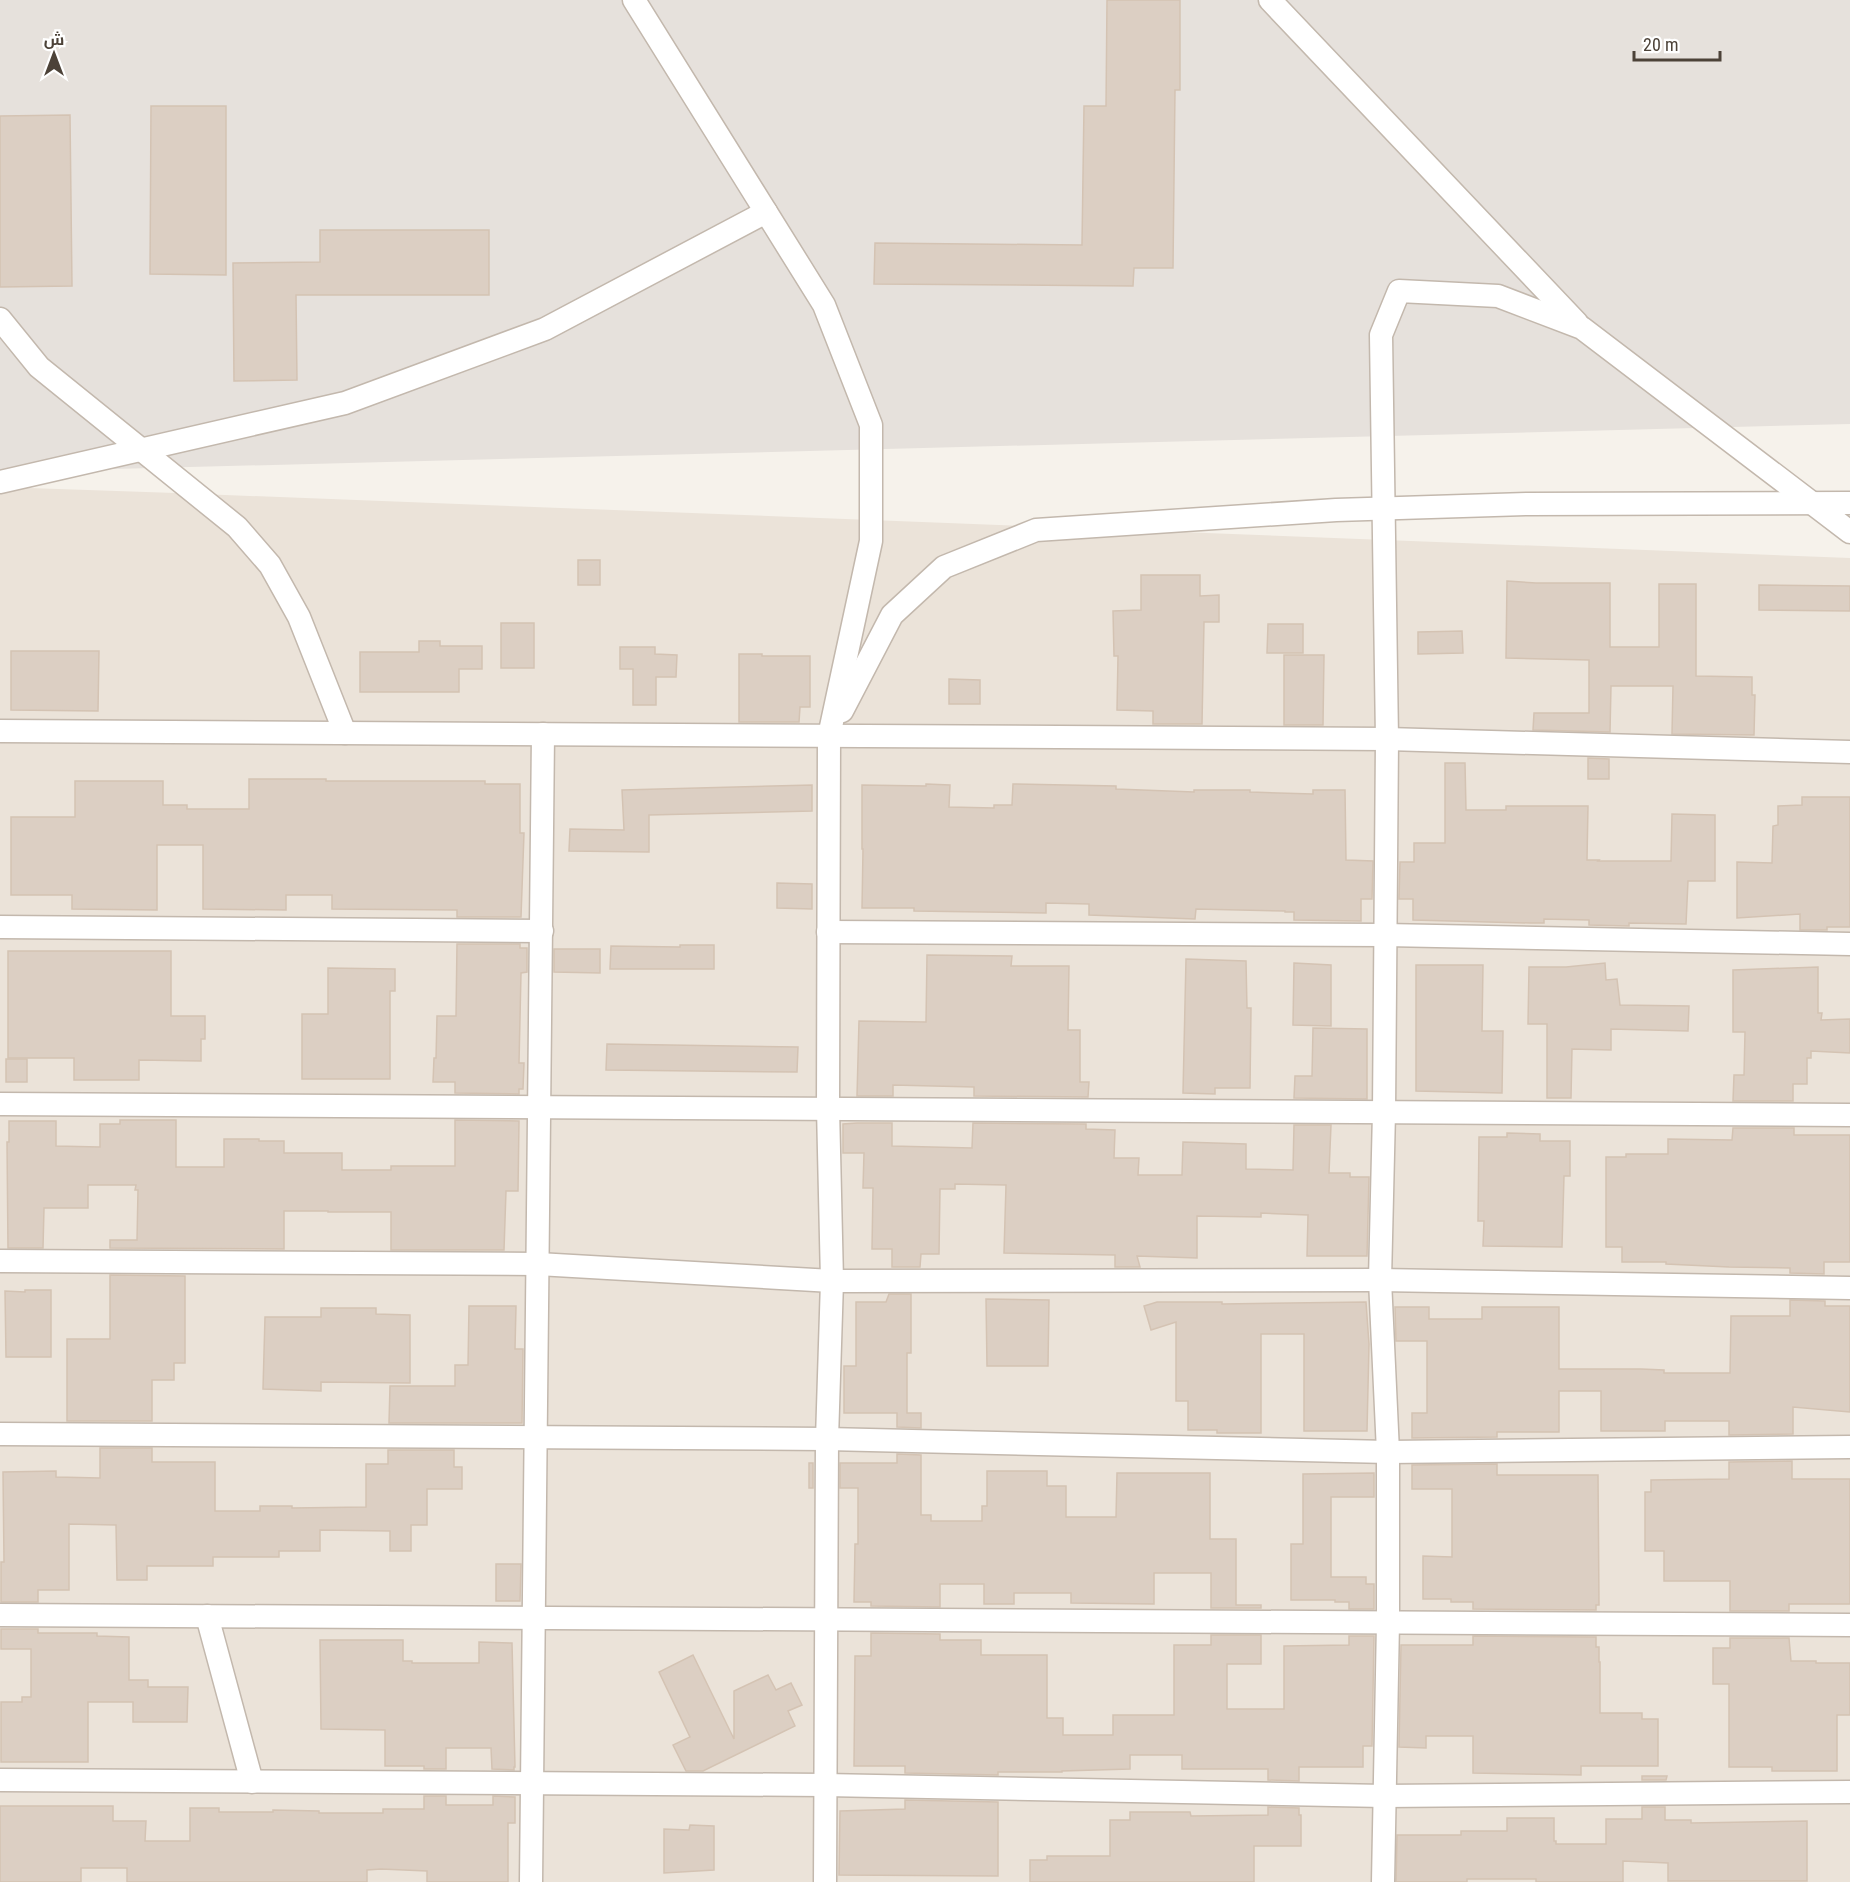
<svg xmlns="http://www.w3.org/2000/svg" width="1850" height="1882" font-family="'Roboto Condensed',Cairo,sans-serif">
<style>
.residential{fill:#ebe3d9}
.industrial{fill:#e6e1dc}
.building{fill:#dccfc3;stroke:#d4c3b3;stroke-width:1.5}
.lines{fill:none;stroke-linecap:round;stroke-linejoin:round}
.minor-casing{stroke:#c3b8ad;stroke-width:25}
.minor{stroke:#fff;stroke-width:22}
</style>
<rect width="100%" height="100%" fill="#f6f2eb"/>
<path class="residential" d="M 0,487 L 175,493 L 1850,558 L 1850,1882 L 0,1882 Z"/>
<path class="industrial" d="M 0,0 L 1850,0 L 1850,424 L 0,472 Z"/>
<g class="building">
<path d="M 1107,0 L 1180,0 L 1180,90 L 1175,90 L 1173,268 L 1134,268 L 1133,286 L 874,284 L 875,243 L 1082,245 L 1084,106 L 1106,106 Z"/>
<path d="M 151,106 L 226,106 L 226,275 L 150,274 Z"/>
<path d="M 70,115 L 72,286 L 0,287 L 0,116 Z"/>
<path d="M 320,230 L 489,230 L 489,295 L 296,295 L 297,380 L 234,381 L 233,263 L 320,262 Z"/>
<rect x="578" y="560" width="22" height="25"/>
<path d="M 1141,575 L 1200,575 L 1200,596 L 1219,595 L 1219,622 L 1204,622 L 1202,724 L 1153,724 L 1153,711 L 1117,710 L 1118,656 L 1114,656 L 1113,611 L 1141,610 Z"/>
<path d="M 1507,581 L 1536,583 L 1610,583 L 1610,647 L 1659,647 L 1659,584 L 1696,584 L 1696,676 L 1752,677 L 1752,695 L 1755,695 L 1754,735 L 1672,734 L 1673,686 L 1611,686 L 1610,732 L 1533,730 L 1534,713 L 1589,713 L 1589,660 L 1506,658 Z"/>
<path d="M 1759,585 L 1850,586 L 1850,611 L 1759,610 Z"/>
<rect x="501" y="623" width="33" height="45"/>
<path d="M 1268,624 L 1303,624 L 1303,653 L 1267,653 Z"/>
<path d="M 1462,631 L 1463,653 L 1418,654 L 1418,632 Z"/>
<path d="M 419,641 L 440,641 L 440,646 L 482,646 L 482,669 L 459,669 L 459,692 L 360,692 L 360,652 L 419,652 Z"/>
<path d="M 620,647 L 655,647 L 655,654 L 677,655 L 676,677 L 656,677 L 656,705 L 633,705 L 633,669 L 620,669 Z"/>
<path d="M 11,651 L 99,651 L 98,711 L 11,710 Z"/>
<path d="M 739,654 L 762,654 L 762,656 L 810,656 L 810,707 L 800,707 L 799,722 L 739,722 Z"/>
<path d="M 1284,655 L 1324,655 L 1323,725 L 1284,725 Z"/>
<path d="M 949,679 L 980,680 L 980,704 L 949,704 Z"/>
<path d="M 1588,758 L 1609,759 L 1609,779 L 1588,779 Z"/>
<path d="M 1445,763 L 1465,763 L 1466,810 L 1506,810 L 1506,806 L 1588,806 L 1587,860 L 1599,860 L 1598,861 L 1671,861 L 1672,814 L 1715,815 L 1715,881 L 1688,881 L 1686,924 L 1629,923 L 1629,926 L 1589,925 L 1589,920 L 1544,919 L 1544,923 L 1530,923 L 1413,920 L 1413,899 L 1399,899 L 1400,862 L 1414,862 L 1414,843 L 1445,843 Z"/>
<path d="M 249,779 L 326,779 L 326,781 L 485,781 L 485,784 L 520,784 L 520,833 L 524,833 L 521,917 L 457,917 L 457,910 L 332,909 L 332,895 L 286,895 L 286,910 L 203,909 L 203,845 L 157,845 L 157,910 L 72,909 L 72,895 L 11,895 L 11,817 L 75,817 L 75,781 L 163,781 L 163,805 L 187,805 L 187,809 L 249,809 Z"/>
<path d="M 926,784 L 950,785 L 949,807 L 994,808 L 994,805 L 1012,805 L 1013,784 L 1116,786 L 1116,789 L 1194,792 L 1194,790 L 1250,790 L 1250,792 L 1313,794 L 1313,790 L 1345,790 L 1346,860 L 1373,861 L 1372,899 L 1361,899 L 1361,921 L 1294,920 L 1294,912 L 1285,912 L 1285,911 L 1196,909 L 1195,919 L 1089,915 L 1089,904 L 1046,903 L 1046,913 L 914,911 L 914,908 L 862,908 L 863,849 L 862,849 L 862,785 L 926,786 Z"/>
<path d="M 812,785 L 812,811 L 649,815 L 649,852 L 569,851 L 570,829 L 624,830 L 622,790 Z"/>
<path d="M 1802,797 L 1850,797 L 1850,927 L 1827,927 L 1827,930 L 1800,930 L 1800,914 L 1737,918 L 1737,862 L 1772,863 L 1773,826 L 1778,825 L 1778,806 L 1802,805 Z"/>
<path d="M 777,883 L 812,884 L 812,909 L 777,908 Z"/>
<path d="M 457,944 L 520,944 L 520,948 L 527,948 L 527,972 L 521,973 L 519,1063 L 524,1063 L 523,1089 L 519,1089 L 519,1094 L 455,1093 L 455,1082 L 433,1082 L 434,1058 L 436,1058 L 437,1016 L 456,1016 Z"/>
<path d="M 680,945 L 714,945 L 714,969 L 610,969 L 611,946 L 680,947 Z"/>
<path d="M 554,949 L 600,949 L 600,973 L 554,972 Z"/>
<path d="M 8,951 L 171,951 L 171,1016 L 205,1016 L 205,1039 L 201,1039 L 201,1061 L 139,1060 L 139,1080 L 74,1080 L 74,1058 L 8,1058 Z"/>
<path d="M 927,955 L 1012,956 L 1011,966 L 1069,966 L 1068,1030 L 1080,1030 L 1080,1082 L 1089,1082 L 1088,1097 L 974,1096 L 974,1087 L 893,1085 L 893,1096 L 857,1096 L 859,1021 L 926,1022 Z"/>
<path d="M 1186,959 L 1246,961 L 1247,1008 L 1251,1008 L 1250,1088 L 1215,1088 L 1215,1094 L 1183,1093 Z"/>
<path d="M 1294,963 L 1331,965 L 1331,1026 L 1293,1025 Z"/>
<path d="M 1605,963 L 1606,980 L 1617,979 L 1620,1005 L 1689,1006 L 1688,1031 L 1611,1029 L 1611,1050 L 1572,1049 L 1571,1098 L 1547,1098 L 1547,1024 L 1528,1024 L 1529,967 L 1566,967 Z"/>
<path d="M 1416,965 L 1483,965 L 1482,1031 L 1503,1031 L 1502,1093 L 1416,1091 Z"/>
<path d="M 1818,967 L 1818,1013 L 1822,1013 L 1821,1020 L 1850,1019 L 1850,1053 L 1811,1051 L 1811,1058 L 1807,1058 L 1807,1084 L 1793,1084 L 1793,1101 L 1733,1101 L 1734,1075 L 1744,1075 L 1745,1032 L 1733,1032 L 1733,970 Z"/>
<path d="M 328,968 L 395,969 L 395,991 L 390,991 L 390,1079 L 302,1079 L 302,1014 L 328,1014 Z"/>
<path d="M 1313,1028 L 1367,1029 L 1367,1099 L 1294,1098 L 1295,1076 L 1312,1076 Z"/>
<path d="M 607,1044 L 798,1047 L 797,1072 L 606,1070 Z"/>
<rect x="6" y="1059" width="21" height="23"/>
<path d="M 120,1120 L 176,1120 L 176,1167 L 224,1167 L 224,1139 L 259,1139 L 259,1141 L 284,1141 L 284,1153 L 342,1153 L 342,1170 L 391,1170 L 391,1166 L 455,1166 L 455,1120 L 519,1121 L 518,1191 L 506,1191 L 504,1250 L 391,1250 L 391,1212 L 328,1212 L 328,1211 L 284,1211 L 284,1249 L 110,1248 L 110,1240 L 137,1240 L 138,1190 L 135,1190 L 136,1185 L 88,1185 L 88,1208 L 44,1208 L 43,1248 L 8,1248 L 7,1142 L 9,1142 L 9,1121 L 56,1121 L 56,1146 L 100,1147 L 100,1124 L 120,1124 Z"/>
<path d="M 857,1123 L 892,1123 L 892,1146 L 972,1148 L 973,1123 L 1086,1124 L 1086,1129 L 1115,1130 L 1114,1158 L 1139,1158 L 1138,1175 L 1182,1175 L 1183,1142 L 1246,1144 L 1246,1169 L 1293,1170 L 1294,1125 L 1331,1125 L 1329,1173 L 1350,1173 L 1350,1177 L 1369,1177 L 1367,1256 L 1307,1256 L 1308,1215 L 1261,1213 L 1261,1217 L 1197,1216 L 1197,1258 L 1137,1256 L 1140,1267 L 1115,1267 L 1115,1255 L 1004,1253 L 1006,1185 L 955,1184 L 955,1189 L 940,1189 L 939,1254 L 921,1254 L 920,1267 L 892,1267 L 892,1249 L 872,1249 L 873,1188 L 863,1188 L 864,1153 L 843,1153 L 843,1124 Z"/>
<path d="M 1733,1128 L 1794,1128 L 1794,1135 L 1850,1135 L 1850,1262 L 1824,1262 L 1824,1274 L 1790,1273 L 1790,1268 L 1729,1267 L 1666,1264 L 1666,1262 L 1622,1262 L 1622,1247 L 1606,1247 L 1606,1157 L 1626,1157 L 1626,1154 L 1668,1154 L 1668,1139 L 1732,1140 Z"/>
<path d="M 1507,1133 L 1540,1134 L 1540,1141 L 1570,1141 L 1570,1176 L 1564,1176 L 1562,1247 L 1483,1246 L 1484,1221 L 1478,1221 L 1479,1137 L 1507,1137 Z"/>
<path d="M 110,1275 L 185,1276 L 185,1363 L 174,1363 L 174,1380 L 152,1380 L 152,1421 L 67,1421 L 67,1339 L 110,1339 Z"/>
<path d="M 25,1290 L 51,1290 L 51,1357 L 6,1357 L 5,1291 L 25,1292 Z"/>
<path d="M 889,1294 L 911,1294 L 911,1353 L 907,1353 L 907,1413 L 921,1413 L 921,1428 L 897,1427 L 897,1413 L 844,1413 L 844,1366 L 856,1366 L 856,1302 L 886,1302 Z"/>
<path d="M 986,1299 L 1049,1300 L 1048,1366 L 987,1366 Z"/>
<path d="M 1790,1300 L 1825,1301 L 1825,1306 L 1850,1306 L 1850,1412 L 1793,1407 L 1793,1434 L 1729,1435 L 1729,1421 L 1665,1421 L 1665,1431 L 1601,1431 L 1601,1391 L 1559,1391 L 1559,1432 L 1497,1432 L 1497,1437 L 1412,1438 L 1412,1413 L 1427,1413 L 1427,1341 L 1396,1341 L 1395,1307 L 1429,1307 L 1429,1319 L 1482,1319 L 1482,1307 L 1559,1307 L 1559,1369 L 1641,1369 L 1664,1370 L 1664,1373 L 1730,1373 L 1731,1316 L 1790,1316 Z"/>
<path d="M 1157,1302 L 1222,1302 L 1222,1304 L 1366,1302 L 1369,1344 L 1367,1431 L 1304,1431 L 1304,1334 L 1261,1334 L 1261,1433 L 1217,1433 L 1217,1430 L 1188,1430 L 1188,1401 L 1176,1401 L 1176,1322 L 1151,1330 L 1144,1306 Z"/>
<path d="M 469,1306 L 516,1306 L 515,1349 L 523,1349 L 522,1423 L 389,1423 L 390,1386 L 455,1386 L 455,1365 L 468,1365 Z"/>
<path d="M 321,1308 L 376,1308 L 376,1314 L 410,1315 L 410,1383 L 321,1382 L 321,1391 L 263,1389 L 265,1317 L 321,1317 Z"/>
<path d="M 100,1448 L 152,1448 L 152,1462 L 215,1462 L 215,1511 L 260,1511 L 260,1506 L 292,1506 L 292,1508 L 366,1507 L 366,1464 L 388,1464 L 388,1450 L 454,1450 L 454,1467 L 462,1467 L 462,1489 L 427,1489 L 427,1525 L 411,1525 L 411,1551 L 390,1551 L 390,1531 L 320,1530 L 320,1551 L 279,1551 L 279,1557 L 213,1557 L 213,1566 L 147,1566 L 147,1580 L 117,1580 L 116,1525 L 69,1524 L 69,1590 L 38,1590 L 38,1602 L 1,1602 L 1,1562 L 4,1562 L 3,1472 L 56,1471 L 56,1477 L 100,1478 Z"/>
<path d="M 897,1454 L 921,1455 L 921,1515 L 931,1515 L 931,1521 L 982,1521 L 982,1506 L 987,1506 L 987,1471 L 1047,1471 L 1047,1486 L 1066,1486 L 1066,1517 L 1116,1517 L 1117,1473 L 1210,1473 L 1210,1539 L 1236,1539 L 1236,1605 L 1261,1605 L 1261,1608 L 1211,1608 L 1211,1573 L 1154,1573 L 1154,1604 L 1071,1603 L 1071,1593 L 1014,1593 L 1014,1604 L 984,1604 L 984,1584 L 940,1584 L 940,1607 L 871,1606 L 871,1602 L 854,1602 L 855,1544 L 858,1544 L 858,1488 L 840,1488 L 840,1463 L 897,1463 Z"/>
<path d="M 1792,1461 L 1792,1479 L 1850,1479 L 1850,1604 L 1789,1604 L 1789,1611 L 1730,1611 L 1730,1581 L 1664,1581 L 1664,1551 L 1645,1551 L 1645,1492 L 1651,1492 L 1651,1480 L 1729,1479 L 1729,1462 Z"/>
<rect x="809" y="1463" width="4" height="25"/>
<path d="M 1497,1464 L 1497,1475 L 1598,1475 L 1599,1605 L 1596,1605 L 1596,1610 L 1473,1609 L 1473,1602 L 1451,1602 L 1451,1599 L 1423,1599 L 1423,1556 L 1452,1557 L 1452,1489 L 1412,1489 L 1412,1465 Z"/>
<path d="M 1374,1473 L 1374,1497 L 1331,1497 L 1331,1577 L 1366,1577 L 1366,1584 L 1374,1584 L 1374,1609 L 1349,1609 L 1349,1602 L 1335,1602 L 1335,1600 L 1291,1600 L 1291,1544 L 1303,1544 L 1303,1474 Z"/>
<path d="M 496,1564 L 521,1564 L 520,1601 L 496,1601 Z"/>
<path d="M 1,1629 L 38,1629 L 38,1633 L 97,1633 L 97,1636 L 129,1637 L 129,1680 L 148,1680 L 148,1687 L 188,1687 L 187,1722 L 133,1722 L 133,1702 L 88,1702 L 88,1762 L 1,1762 L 1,1702 L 22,1702 L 22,1697 L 31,1697 L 31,1649 L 1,1649 Z"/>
<path d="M 871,1633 L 940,1634 L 940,1640 L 981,1640 L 981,1655 L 1047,1655 L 1047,1718 L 1063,1718 L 1063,1735 L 1113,1735 L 1113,1715 L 1174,1715 L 1174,1645 L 1211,1645 L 1211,1635 L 1261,1635 L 1261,1664 L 1227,1664 L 1227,1709 L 1284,1709 L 1284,1646 L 1349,1645 L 1349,1636 L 1374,1636 L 1372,1746 L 1363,1746 L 1363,1767 L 1299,1767 L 1299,1781 L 1268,1780 L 1268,1769 L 1182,1769 L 1182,1755 L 1130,1755 L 1130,1769 L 1062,1771 L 1062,1772 L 998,1772 L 998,1775 L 905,1773 L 905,1766 L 854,1766 L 855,1656 L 871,1656 Z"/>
<path d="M 1473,1636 L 1596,1637 L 1596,1647 L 1599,1647 L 1599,1662 L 1600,1662 L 1600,1713 L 1642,1713 L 1642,1719 L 1658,1719 L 1658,1766 L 1581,1766 L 1581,1775 L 1473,1773 L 1473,1736 L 1426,1736 L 1426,1748 L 1399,1747 L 1401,1645 L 1473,1645 Z"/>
<path d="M 1730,1638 L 1789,1638 L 1791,1661 L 1816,1661 L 1816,1663 L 1850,1663 L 1850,1715 L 1837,1715 L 1837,1771 L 1772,1771 L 1772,1767 L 1729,1767 L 1729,1684 L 1713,1684 L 1713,1648 L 1730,1648 Z"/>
<path d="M 320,1640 L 403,1640 L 403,1661 L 412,1661 L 412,1663 L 479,1663 L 479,1642 L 512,1643 L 515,1767 L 514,1767 L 514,1770 L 492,1769 L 491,1748 L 446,1748 L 446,1769 L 424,1769 L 424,1766 L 385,1766 L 385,1730 L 321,1729 Z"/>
<path d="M 693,1655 L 734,1739 L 734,1691 L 768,1675 L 776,1690 L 791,1683 L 802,1705 L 788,1711 L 795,1726 L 703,1771 L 686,1771 L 673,1745 L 690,1737 L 659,1672 Z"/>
<path d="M 1642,1776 L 1667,1776 L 1666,1780 L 1642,1780 Z"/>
<path d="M 424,1796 L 446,1796 L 446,1805 L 493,1805 L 493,1796 L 515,1797 L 515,1823 L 508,1823 L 508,1882 L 427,1882 L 427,1871 L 381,1869 L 367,1870 L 367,1882 L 127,1882 L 127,1868 L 81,1868 L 81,1882 L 0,1882 L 0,1806 L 113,1806 L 113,1821 L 146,1821 L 145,1841 L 190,1841 L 190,1808 L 219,1808 L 219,1812 L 273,1812 L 273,1810 L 319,1811 L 319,1813 L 383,1813 L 383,1809 L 424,1809 Z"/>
<path d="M 905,1800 L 998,1802 L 998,1876 L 839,1875 L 840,1811 L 905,1809 Z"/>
<path d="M 1268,1807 L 1299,1808 L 1299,1815 L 1301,1815 L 1301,1846 L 1254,1846 L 1254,1882 L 1030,1882 L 1030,1860 L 1047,1860 L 1047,1856 L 1110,1856 L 1110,1820 L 1130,1820 L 1130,1812 L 1190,1812 L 1191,1816 L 1268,1815 Z"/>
<path d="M 1642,1807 L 1665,1807 L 1665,1820 L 1691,1820 L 1691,1823 L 1807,1821 L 1807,1881 L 1668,1881 L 1668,1863 L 1623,1861 L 1623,1882 L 1536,1882 L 1536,1879 L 1467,1879 L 1467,1882 L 1396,1882 L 1397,1835 L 1461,1835 L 1461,1831 L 1507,1831 L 1507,1818 L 1554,1818 L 1554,1841 L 1556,1841 L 1556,1844 L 1606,1844 L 1606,1819 L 1642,1819 Z"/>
<path d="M 690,1825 L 714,1826 L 714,1870 L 664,1873 L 664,1829 L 689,1830 Z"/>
</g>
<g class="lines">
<defs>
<g id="minor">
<path d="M 634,0 L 824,305 L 871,425 L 871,541 L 829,736 L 828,1108 L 832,1281 L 827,1439 L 825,1882"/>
<path d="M 1270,0 L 1577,323"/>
<path d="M 0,319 L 39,367 L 237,527 L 270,565 L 299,617 L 345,733"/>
<path d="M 0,482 L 345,403 L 545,329 L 766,212"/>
<path d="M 842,711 L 892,615 L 944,567 L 1036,530 L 1336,510 L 1527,504 L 1850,503"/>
<path d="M 0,731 L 1387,739 L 1850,752"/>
<path d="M 0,927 L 542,931"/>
<path d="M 828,932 L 1385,935 L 1850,944"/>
<path d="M 0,1104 L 1850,1115"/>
<path d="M 0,1261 L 538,1264 L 832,1281 L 1380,1280 L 1850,1288"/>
<path d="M 0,1434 L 827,1439 L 1388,1452 L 1850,1447"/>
<path d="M 0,1615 L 1850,1625"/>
<path d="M 207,1616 L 252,1782"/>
<path d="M 0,1780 L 825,1785 L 1384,1796 L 1850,1792"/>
<path d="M 531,1882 L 543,734"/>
<path d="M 1383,1882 L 1388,1622 L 1388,1452 L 1380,1280 L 1384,1112 L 1387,739 L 1381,335 L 1399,291 L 1498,296 L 1582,328 L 1850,532"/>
</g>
</defs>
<use href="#minor" class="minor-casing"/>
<use href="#minor" class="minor"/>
</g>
<g transform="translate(54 54)" stroke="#ffffff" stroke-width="4.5" paint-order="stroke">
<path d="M0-4.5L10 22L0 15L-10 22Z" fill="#4c4238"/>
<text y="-9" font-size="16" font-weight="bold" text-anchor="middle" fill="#4c4238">ش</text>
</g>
<path d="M1634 51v9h86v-9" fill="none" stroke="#4c4238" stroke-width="3"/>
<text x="1643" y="51" font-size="18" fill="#4c4238" stroke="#ffffff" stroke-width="4.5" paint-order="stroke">20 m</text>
</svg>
